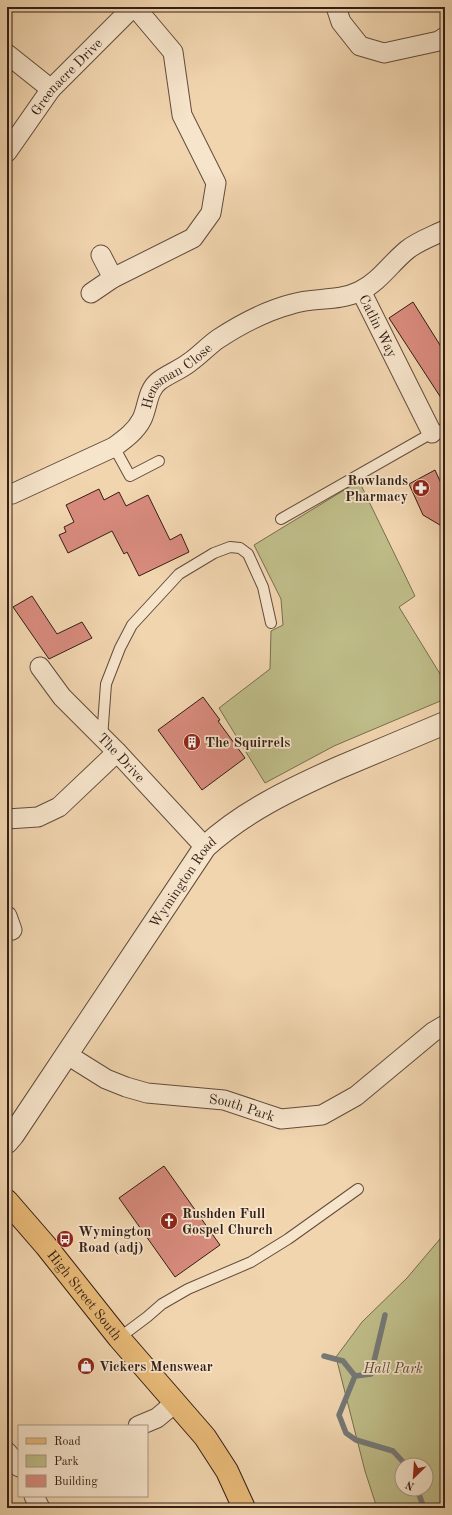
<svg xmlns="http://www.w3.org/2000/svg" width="452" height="1515" font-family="'Old Standard TT',serif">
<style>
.green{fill:#bebc88;stroke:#786d4f;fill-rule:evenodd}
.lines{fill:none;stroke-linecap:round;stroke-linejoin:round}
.stream{stroke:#757977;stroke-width:5.5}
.building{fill:#d88b7d;stroke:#331e16}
.service-casing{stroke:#624c3c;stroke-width:12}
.minor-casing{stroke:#624c3c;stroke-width:21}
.tertiary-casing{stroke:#624c3c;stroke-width:24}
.primary-casing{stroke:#331e16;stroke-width:24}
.service{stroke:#f6e4cb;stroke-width:10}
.minor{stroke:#f6e4cb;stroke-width:19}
.tertiary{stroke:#f6e4cb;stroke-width:22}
.primary{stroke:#e8ba78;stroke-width:22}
.labels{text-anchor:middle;stroke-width:3.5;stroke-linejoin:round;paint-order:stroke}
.street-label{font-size:14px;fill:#331e16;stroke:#f6e4cb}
.poi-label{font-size:14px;font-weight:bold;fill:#331e16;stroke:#f6e4cb;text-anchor:start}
.park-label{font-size:14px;font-style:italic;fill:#5d4d38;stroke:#f6e4cb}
</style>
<rect width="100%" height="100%" fill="#f1d5af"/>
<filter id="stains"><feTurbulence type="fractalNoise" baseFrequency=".005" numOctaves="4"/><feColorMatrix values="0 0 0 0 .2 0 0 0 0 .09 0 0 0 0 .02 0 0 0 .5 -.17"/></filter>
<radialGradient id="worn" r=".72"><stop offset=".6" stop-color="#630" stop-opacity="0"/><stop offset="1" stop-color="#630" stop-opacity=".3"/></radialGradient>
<g class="green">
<path d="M 359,481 L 415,596 L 399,607 L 445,682 L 445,699 L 334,746 L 265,783 L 219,708 L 270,669 L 271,631 L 283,625 L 281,599 L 254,545 Z"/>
<path d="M 445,1233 L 445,1508 L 377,1508 L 365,1471 L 336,1357 L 362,1322 L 407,1278 ZM 402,1465 L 426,1465 L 426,1489 L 402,1489 Z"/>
</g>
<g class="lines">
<g class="stream">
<path d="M 385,1315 L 371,1374 L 355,1376 L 339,1415 L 346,1433 L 356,1440 L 393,1451 L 406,1465"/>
<path d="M 324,1356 L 343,1361 L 355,1376"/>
<path d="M 417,1489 L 424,1508"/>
</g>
</g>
<g class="building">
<path d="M 413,302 L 445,353 L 445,404 L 389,318 Z"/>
<path d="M 435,470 L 445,492 L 445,528 L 423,515 L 409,484 Z"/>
<path d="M 99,489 L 104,500 L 119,492 L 126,506 L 148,495 L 170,540 L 181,534 L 189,552 L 139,576 L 127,552 L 124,554 L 112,531 L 68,553 L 59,535 L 66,532 L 64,527 L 74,522 L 66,505 Z"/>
<path d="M 32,596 L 57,634 L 82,622 L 92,638 L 49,659 L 13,607 Z"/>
<path d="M 203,697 L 220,720 L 218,721 L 245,758 L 202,790 L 158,730 Z"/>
<path d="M 164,1166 L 220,1245 L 175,1277 L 119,1198 Z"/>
</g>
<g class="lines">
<defs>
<g id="service">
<path d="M 114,447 L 130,476 L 159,461"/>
<path d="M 281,519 L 432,433 L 445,429"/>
<path d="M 102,738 L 106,684 L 120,648 L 132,625 L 179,574 L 214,553 L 230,547 L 240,548 L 248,554 L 263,587 L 271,623"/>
<path d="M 119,1338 L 147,1317 L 162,1304 L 188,1289 L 251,1262 L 288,1239 L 358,1189"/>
</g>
<g id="minor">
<path d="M 336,7 L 341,22 L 360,46 L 384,53 L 439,41 L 445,37"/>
<path d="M 7,54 L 51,89"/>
<path id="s1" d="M 7,152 L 51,89 L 133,7"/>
<path d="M 101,255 L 113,278"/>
<path id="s2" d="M 361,291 L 432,433"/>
<path d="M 91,293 L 113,278 L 193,238 L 211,213 L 216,183 L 182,115 L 173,52 L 135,7"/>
<path id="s3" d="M 12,494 L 114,447 C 125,439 136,431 142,419 C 148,407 147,390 159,381 C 168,374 180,370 190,362 C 200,355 208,346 218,339 C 241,324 265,311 292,304 C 314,297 338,302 360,291 C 379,282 391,263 407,250 C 418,241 433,236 445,230"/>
<path id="s4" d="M 40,667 L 62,697 L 117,752 L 205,847"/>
<path d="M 7,819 L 38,817 L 59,807 L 117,752"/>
<path d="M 7,916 L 12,930"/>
<path id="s5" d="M 66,1054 L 106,1079 L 126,1087 L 147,1093 L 224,1100 L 281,1119 L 322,1115 L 356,1096 L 433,1032 L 445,1025"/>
<path d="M 138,1426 L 157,1418 L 175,1403"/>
<path d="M 7,1452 L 19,1467"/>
<path d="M 34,1496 L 40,1508"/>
</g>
<g id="tertiary">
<path id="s6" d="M 7,1142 L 13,1135 L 205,847 C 243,812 291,789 338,768 C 374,753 409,738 445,723"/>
</g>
<g id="primary">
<path id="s7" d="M 7,1201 L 46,1246 L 119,1338 L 205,1437 L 227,1471 L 244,1508"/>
</g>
</defs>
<use href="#service" class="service-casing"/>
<use href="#minor" class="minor-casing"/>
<use href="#tertiary" class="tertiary-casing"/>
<use href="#primary" class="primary-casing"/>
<use href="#service" class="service"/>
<use href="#minor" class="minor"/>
<use href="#tertiary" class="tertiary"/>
<use href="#primary" class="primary"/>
</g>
<defs>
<symbol id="pharmacy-disc" viewBox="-11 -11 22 22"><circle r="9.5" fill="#8f2418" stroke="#f6e4cb"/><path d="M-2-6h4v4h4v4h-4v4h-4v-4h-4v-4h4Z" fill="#fff"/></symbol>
<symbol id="building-disc" viewBox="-11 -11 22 22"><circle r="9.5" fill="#8f2418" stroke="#f6e4cb"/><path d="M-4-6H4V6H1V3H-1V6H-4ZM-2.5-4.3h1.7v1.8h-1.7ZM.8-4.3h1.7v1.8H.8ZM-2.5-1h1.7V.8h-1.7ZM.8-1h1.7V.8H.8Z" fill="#fff"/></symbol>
<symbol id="church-disc" viewBox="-11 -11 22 22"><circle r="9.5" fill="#8f2418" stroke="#f6e4cb"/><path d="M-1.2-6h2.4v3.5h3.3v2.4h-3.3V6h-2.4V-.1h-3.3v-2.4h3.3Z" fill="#fff"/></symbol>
<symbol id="bus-disc" viewBox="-11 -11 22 22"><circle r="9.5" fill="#8f2418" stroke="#f6e4cb"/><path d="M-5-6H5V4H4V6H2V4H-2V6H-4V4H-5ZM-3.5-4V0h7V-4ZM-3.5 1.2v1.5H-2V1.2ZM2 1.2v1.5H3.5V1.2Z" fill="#fff"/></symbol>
<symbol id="shop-disc" viewBox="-11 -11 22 22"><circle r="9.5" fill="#8f2418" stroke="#f6e4cb"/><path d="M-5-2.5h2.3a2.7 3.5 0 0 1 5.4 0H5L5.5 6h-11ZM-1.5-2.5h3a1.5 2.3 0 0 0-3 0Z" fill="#fff"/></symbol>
</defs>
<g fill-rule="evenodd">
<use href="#pharmacy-disc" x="411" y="478" width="20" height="20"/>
<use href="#building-disc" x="182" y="732" width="20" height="20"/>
<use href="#church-disc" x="159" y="1211" width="20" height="20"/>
<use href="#bus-disc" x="55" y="1229" width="20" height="20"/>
<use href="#shop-disc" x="76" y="1356" width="20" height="20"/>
</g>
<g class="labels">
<g class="street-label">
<text dy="5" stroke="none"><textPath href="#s1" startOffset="96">Greenacre Drive</textPath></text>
<text dy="5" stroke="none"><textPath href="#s2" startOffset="39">Catlin Way</textPath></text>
<text dy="5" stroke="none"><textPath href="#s3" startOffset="210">Hensman Close</textPath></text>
<text dy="5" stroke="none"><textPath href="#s4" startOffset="122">The Drive</textPath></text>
<text dy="5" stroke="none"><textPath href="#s6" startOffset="314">Wymington Road</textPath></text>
<text dy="5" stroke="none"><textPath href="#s5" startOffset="187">South Park</textPath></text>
<text dy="5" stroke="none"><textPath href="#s7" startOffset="122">High Street South</textPath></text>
</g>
<g class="poi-label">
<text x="408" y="485" text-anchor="end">Rowlands<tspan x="408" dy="16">Pharmacy</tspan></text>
<text x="205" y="747">The Squirrels</text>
<text x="182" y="1218">Rushden Full<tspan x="182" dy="16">Gospel Church</tspan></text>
<text x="78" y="1236">Wymington<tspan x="78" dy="16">Road (adj)</tspan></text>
<text x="99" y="1371">Vickers Menswear</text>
</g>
<g class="park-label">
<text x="393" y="1373">Hall Park</text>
</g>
</g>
<rect width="452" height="1515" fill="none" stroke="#f1d5af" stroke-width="24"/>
<rect x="8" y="8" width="436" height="1499" fill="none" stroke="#331e16" stroke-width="2"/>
<rect x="12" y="12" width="428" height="1491" fill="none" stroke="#331e16"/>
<rect x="18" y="1425" width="130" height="72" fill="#f6e4cb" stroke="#a89583"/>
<rect x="26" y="1438" width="20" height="6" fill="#e8ba78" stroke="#a89583"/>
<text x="54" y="1445" font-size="12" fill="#331e16">Road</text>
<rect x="26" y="1455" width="20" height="12" fill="#bebc88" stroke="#a89583"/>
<text x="54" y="1465" font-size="12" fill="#331e16">Park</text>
<rect x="26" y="1475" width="20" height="12" fill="#d88b7d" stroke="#a89583"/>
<text x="54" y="1485" font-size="12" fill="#331e16">Building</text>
<g transform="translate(414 1477) rotate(205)"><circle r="19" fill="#f6e4cb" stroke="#a89583"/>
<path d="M0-3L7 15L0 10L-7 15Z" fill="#8f2418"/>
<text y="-6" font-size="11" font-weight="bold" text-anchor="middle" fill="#331e16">N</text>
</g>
<rect width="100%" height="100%" filter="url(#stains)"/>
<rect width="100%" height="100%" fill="url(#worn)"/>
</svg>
